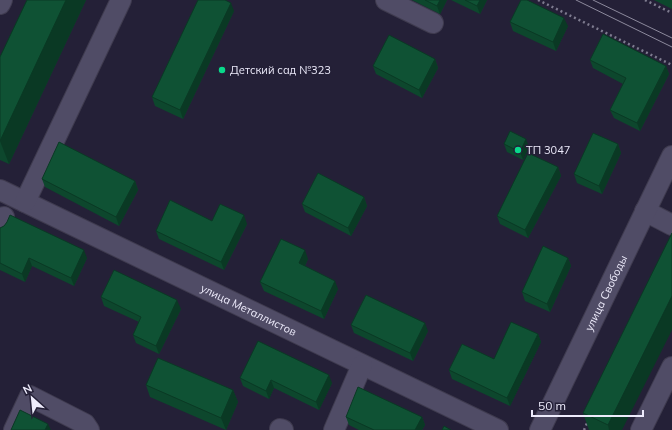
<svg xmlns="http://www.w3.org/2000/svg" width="672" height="430" font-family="Mulish,sans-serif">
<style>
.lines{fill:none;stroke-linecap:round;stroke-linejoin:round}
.minor-casing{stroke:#3f3b4f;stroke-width:22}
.path{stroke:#7e7b8f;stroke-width:2.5;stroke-dasharray:2 3;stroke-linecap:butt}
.minor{stroke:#504c66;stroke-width:20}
.tram{stroke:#8d8a9d;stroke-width:1}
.wall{fill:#0d472d}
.shaded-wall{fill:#0a3924}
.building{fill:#0f5234;stroke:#0a3924}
.poi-dot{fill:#09d98b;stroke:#242037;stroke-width:1.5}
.labels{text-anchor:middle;stroke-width:3;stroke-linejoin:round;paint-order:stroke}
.poi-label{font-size:11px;fill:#edebfb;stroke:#242037;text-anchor:start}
.street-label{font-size:11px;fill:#edebfb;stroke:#242037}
</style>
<rect width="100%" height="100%" fill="#242037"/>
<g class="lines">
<defs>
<g id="minor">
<path d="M 386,0 L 433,23"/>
<path d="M 0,4 L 2,0"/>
<path id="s1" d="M 0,190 L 498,430"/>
<path d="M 25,202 L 121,0"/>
<path d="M 645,211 L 672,225"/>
<path d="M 0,225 L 4,217"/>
<path d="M 280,429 L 283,430"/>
<path d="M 14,430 L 30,396 L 85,424 L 89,430"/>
<path d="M 334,430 L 362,365"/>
<path id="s2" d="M 540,430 L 672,156"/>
<path d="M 641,430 L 672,367"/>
</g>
</defs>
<use href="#minor" class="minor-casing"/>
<g class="path">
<path d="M 538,0 L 672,65"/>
<path d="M 645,0 L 672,13"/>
<path d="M 584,430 L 588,421"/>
</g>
<use href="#minor" class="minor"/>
<g class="tram">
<path d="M 576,0 L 672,47"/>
<path d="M 593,0 L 672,38"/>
</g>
</g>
<g class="wall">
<path d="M 27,0 L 86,0 L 9,164 L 0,160 L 0,57 Z"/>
<path d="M 412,0 L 447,0 L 440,14 Z"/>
<path d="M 451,0 L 487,0 L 480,14 Z"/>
<path d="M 654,0 L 672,0 L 672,9 Z"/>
<path d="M 234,11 L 183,119 L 155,106 L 152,97 Z"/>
<path d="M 510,22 L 568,26 L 556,51 L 513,31 Z"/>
<path d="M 435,59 L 438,68 L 422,98 L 376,74 L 373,66 Z"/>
<path d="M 590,60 L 666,66 L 669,74 L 640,131 L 614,118 L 610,110 L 623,84 L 593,68 Z"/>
<path d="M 504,144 L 529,147 L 523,160 L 507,152 Z"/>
<path d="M 618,144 L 621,153 L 602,194 L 577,183 L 574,174 Z"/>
<path d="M 558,167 L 561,176 L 528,238 L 500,224 L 497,216 Z"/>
<path d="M 42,179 L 135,181 L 138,190 L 119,226 L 45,187 Z"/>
<path d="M 364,197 L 367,206 L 351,236 L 305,212 L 302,204 Z"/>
<path d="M 212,221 L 247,224 L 224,270 L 159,239 L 156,231 Z"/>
<path d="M 0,228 L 87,258 L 74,286 L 32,266 L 25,282 L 0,270 Z"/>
<path d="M 568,258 L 571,266 L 550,312 L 525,301 L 522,292 Z"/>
<path d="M 308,259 L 305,266 L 338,289 L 324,319 L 264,291 L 260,282 Z"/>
<path d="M 101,297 L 181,309 L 159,354 L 136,343 L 133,335 L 139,322 L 104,306 Z"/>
<path d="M 351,325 L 428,331 L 413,361 L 354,333 Z"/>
<path d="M 538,334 L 541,342 L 510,406 L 452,379 L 449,370 L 494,359 Z"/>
<path d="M 240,378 L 332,383 L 319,410 L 274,388 L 269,399 L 243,386 Z"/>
<path d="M 146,385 L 233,390 L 238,402 L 226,430 L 150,397 Z"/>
<path d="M 583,413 L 622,430 L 589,430 Z"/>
<path d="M 346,417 L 422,417 L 425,425 L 422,430 L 359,430 L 349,425 Z"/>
</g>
<g class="shaded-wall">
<path d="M 66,0 L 86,0 L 9,164 L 0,141 Z"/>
<path d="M 440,0 L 447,0 L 440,14 L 437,6 Z"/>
<path d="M 480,0 L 487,0 L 480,14 L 477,6 Z"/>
<path d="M 231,3 L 234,11 L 183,119 L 180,110 Z"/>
<path d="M 564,18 L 568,26 L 556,51 L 553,42 Z"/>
<path d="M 435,59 L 438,68 L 422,98 L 419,90 Z"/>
<path d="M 666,66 L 669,74 L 640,131 L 637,123 Z"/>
<path d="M 526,139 L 529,147 L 523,160 L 520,152 Z"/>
<path d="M 618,144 L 621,153 L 602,194 L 599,186 Z"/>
<path d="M 558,167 L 561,176 L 528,238 L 525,230 Z"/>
<path d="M 135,181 L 138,190 L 119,226 L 116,217 Z"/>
<path d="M 364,197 L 367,206 L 351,236 L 348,228 Z"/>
<path d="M 244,215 L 247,224 L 224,270 L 221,262 Z"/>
<path d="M 84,250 L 87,258 L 74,286 L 71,278 Z"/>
<path d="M 305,250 L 308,259 L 302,272 L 299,263 Z"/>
<path d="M 29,258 L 32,266 L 25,282 L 22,274 Z"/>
<path d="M 568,258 L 571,266 L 550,312 L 547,304 Z"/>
<path d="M 335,281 L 338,289 L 324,319 L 321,311 Z"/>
<path d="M 672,296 L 672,330 L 622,430 L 609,430 L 608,425 Z"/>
<path d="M 177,300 L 181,309 L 159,354 L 156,346 Z"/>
<path d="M 425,323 L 428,331 L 413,361 L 410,353 Z"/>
<path d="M 538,334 L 541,342 L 510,406 L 507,398 Z"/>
<path d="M 329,375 L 332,383 L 319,410 L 316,402 Z"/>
<path d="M 271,380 L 274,388 L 269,399 L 266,391 Z"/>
<path d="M 233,390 L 238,402 L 226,430 L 221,418 Z"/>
<path d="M 422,417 L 425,425 L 422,430 L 415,430 Z"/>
<path d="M 48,424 L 51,430 L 45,430 Z"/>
</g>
<g class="building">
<path d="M 27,0 L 66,0 L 0,141 L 0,57 Z"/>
<path d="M 198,0 L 225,0 L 231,3 L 180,110 L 152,97 Z"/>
<path d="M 425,0 L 440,0 L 437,6 Z"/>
<path d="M 465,0 L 480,0 L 477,6 Z"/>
<path d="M 521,0 L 527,0 L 564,18 L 553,42 L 510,22 Z"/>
<path d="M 603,34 L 666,66 L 637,123 L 610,110 L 626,78 L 590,60 Z"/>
<path d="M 389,35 L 435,59 L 419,90 L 373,66 Z"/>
<path d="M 510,131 L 526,139 L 520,152 L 504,144 Z"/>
<path d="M 593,133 L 618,144 L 599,186 L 574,174 Z"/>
<path d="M 59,142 L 135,181 L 116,217 L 42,179 Z"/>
<path d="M 528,153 L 558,167 L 525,230 L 497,216 Z"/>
<path d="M 318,173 L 364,197 L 348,228 L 302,204 Z"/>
<path d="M 170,200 L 212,221 L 220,204 L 244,215 L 221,262 L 156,231 Z"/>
<path d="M 10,215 L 84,250 L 71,278 L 29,258 L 22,274 L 0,263 L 0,228 L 4,226 L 7,222 Z"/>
<path d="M 672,233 L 672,296 L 608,425 L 583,413 Z"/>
<path d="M 281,239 L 305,250 L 299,263 L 335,281 L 321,311 L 260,282 Z"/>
<path d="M 543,246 L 568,258 L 547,304 L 522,292 Z"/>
<path d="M 114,270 L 177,300 L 156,346 L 133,335 L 141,317 L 101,297 Z"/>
<path d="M 366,295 L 425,323 L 410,353 L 351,325 Z"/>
<path d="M 511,322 L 538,334 L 507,398 L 449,370 L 462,344 L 494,359 Z"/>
<path d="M 258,341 L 329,375 L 316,402 L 271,380 L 266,391 L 240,378 Z"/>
<path d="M 158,358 L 233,390 L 221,418 L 146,385 Z"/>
<path d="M 358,387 L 422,417 L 415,430 L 374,430 L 346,417 Z"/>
<path d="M 20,410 L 48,424 L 45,430 L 11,430 Z"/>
<path d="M 444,426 L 451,430 L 442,430 Z"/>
</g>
<g class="poi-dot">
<circle cx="222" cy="70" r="4"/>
<circle cx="518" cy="150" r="4"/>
</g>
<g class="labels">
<g class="poi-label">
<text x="230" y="74">Детский сад №323</text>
<text x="526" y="154">ТП 3047</text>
</g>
<g class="street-label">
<text dy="4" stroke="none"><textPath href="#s2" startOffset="152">улица Свободы</textPath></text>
<text dy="4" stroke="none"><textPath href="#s1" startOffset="276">улица Металлистов</textPath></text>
</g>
</g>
<g transform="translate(32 398) rotate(333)" stroke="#242037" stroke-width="3" paint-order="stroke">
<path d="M0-3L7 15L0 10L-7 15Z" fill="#edebfb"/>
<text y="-6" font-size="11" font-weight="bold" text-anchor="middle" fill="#edebfb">N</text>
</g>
<path d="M532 410v6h111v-6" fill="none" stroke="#edebfb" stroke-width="2"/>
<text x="538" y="410" font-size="12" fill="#edebfb" stroke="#242037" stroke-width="3" paint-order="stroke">50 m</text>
</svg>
